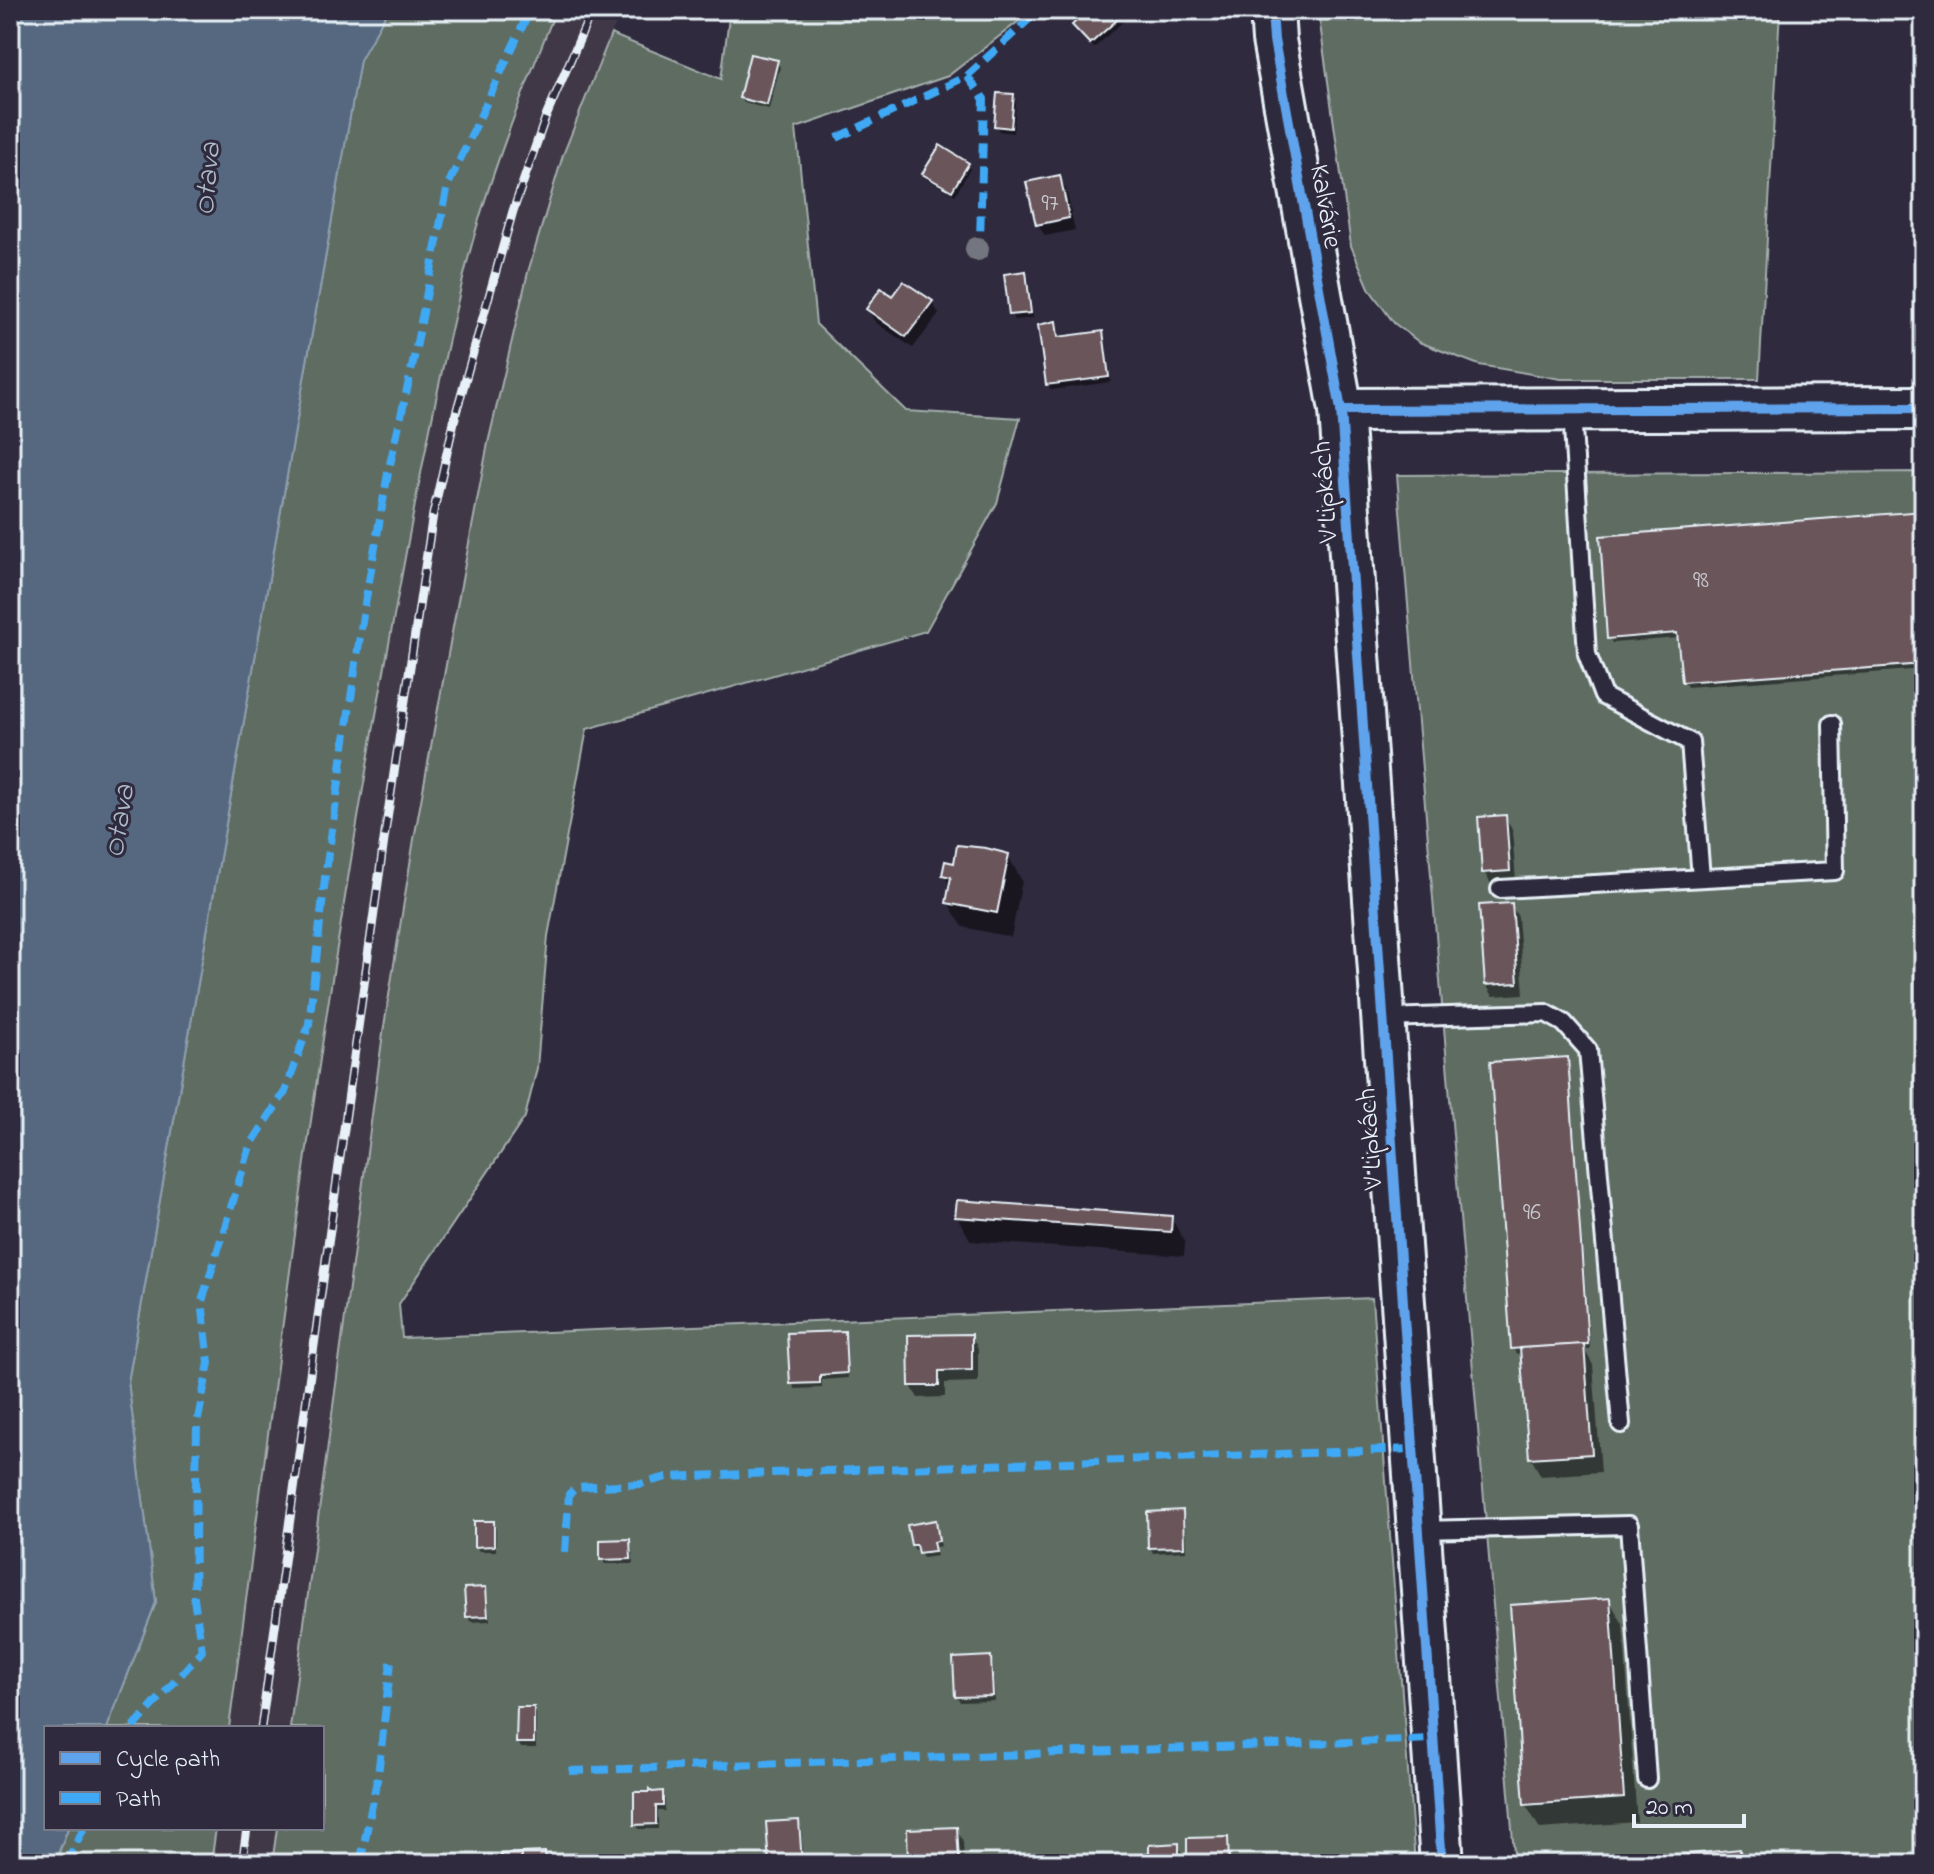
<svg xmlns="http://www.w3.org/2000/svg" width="1934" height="1874" font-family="'Indie Flower',sans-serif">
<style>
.built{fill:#413746}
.green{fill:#5f6c62;stroke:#a4aead;stroke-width:2}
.water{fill:#54687f;stroke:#8f9faf;stroke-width:2}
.shadow{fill:#0007}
.building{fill:#6b565a;stroke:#e8f1f8;stroke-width:2}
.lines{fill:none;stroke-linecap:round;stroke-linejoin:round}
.lane-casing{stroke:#e8f1f8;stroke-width:22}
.secondary-casing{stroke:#e8f1f8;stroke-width:48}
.lane{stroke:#2f2a3d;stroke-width:16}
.secondary{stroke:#2f2a3d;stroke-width:42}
.rail-casing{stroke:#e8f1f8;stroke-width:9}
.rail{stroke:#2f2a3d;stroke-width:6;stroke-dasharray:18;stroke-linecap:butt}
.quiet{stroke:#3fa9f5;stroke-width:8;stroke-dasharray:16 8;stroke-linecap:butt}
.cycleway-casing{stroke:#2f2a3d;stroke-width:15}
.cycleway{stroke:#60a3ed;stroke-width:10}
.tree{fill:#73767e}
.labels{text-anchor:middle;stroke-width:6;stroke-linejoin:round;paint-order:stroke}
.number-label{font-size:24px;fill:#c9cad0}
.street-label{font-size:28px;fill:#e8f1f8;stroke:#2f2a3d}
.water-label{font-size:30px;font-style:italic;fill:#adbac8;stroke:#2f2a3d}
</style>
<rect width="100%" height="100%" fill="#2f2a3d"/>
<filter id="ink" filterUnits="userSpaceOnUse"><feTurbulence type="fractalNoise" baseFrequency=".0125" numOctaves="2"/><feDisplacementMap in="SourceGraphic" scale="16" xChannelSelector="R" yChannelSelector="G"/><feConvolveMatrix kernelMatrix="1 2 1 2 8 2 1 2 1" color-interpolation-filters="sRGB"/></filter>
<g filter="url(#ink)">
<g class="built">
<path d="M 556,10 L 624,10 L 611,34 L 563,155 L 488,443 L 414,839 L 383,1033 L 290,1728 L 229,1728 L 323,1024 L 355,828 L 394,616 L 429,431 L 469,256 L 506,135 Z"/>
<path d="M 216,1828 L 277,1828 L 272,1864 L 211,1864 Z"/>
</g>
<g class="green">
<path d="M 388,10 L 556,10 C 523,92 490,174 468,259 C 433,399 408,541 382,682 C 318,1029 276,1379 229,1728 L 107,1728 L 156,1602 L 128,1382 L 360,59 Z"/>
<path d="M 730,10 L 1033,10 L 948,76 L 796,128 L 816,324 L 906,411 L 1020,418 L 997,503 L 926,631 L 587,729 L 548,936 L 537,1068 L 525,1117 L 399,1304 L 402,1338 L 1372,1298 L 1415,1864 L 272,1864 L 277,1828 L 322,1828 L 322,1728 L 290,1728 L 383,1033 L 414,839 L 453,627 L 488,443 L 528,272 L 563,155 L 611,34 L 721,79 Z"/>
<path d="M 1318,10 L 1780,10 L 1759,379 L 1561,379 L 1479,365 L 1419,342 L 1394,323 L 1370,290 L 1351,246 Z"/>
<path d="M 1924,472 L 1924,1864 L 1515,1864 L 1397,475 Z"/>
<path d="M 68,1828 L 216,1828 L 211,1864 L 55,1864 Z"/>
</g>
<path class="water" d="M 10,10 L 388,10 L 360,60 L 128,1382 L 156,1602 L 107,1728 L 46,1728 L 46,1828 L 68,1828 L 54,1864 L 10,1864 Z"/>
<g class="shadow">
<path d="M 1091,10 L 1121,10 L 1127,18 L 1094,48 L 1077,30 Z"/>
<path d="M 777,62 L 780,67 L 769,109 L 744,103 L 741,98 Z"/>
<path d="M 1013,96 L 1016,101 L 1013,133 L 999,131 L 996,126 Z"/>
<path d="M 967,164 L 970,169 L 955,195 L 927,179 L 924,174 Z"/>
<path d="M 1059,177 L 1066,189 L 1075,230 L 1045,236 L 1038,225 Z"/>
<path d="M 1025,273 L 1028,278 L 1033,318 L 1014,320 L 1011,314 Z"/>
<path d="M 892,299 L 932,302 L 939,314 L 913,348 L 875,322 L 868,310 Z"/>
<path d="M 1055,323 L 1060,339 L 1102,333 L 1105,338 L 1111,382 L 1051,390 L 1048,385 L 1040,326 Z"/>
<path d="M 1924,513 L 1924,669 L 1687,687 L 1684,681 L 1680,638 L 1612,643 L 1609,638 Z"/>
<path d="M 1505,817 L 1512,829 L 1516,882 L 1491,884 L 1484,872 Z"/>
<path d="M 1008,856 L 1022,881 L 1011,937 L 963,927 L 948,903 L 951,887 L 944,875 Z"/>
<path d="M 1511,905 L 1518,917 L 1524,994 L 1493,996 L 1486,985 Z"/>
<path d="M 1566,1059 L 1569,1064 L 1590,1349 L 1584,1349 L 1593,1365 L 1601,1472 L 1541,1476 L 1531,1458 L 1522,1353 L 1516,1354 L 1513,1348 Z"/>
<path d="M 957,1217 L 1171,1218 L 1185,1242 L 1184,1256 L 971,1241 Z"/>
<path d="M 844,1333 L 847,1338 L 848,1378 L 822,1380 L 822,1388 L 795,1389 L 792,1383 Z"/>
<path d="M 971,1336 L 978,1348 L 978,1382 L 945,1383 L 945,1397 L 918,1398 L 911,1386 Z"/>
<path d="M 1182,1512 L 1185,1518 L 1186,1551 L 1153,1553 L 1150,1547 Z"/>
<path d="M 935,1522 L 941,1546 L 935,1547 L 937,1556 L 923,1558 L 919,1549 L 915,1550 L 912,1545 Z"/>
<path d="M 493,1523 L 496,1528 L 496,1551 L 479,1551 L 476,1546 Z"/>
<path d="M 629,1541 L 632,1547 L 633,1564 L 605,1564 L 602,1559 Z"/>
<path d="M 485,1589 L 488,1595 L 490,1621 L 471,1622 L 468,1617 Z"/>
<path d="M 1609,1600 L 1623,1624 L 1637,1822 L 1540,1829 L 1526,1805 L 1512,1607 Z"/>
<path d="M 990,1658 L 993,1664 L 995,1701 L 960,1702 L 957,1696 Z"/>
<path d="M 533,1709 L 536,1714 L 536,1748 L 521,1748 L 518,1742 Z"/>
<path d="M 662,1793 L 665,1799 L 665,1811 L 658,1811 L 658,1829 L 639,1829 L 636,1824 Z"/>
<path d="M 798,1822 L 801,1827 L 804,1864 L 771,1864 Z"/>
<path d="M 956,1829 L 963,1841 L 964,1864 L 911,1864 Z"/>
<path d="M 1178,1846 L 1181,1851 L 1181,1864 L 1152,1864 L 1151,1862 Z"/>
</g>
<g class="building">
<path d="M 1088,10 L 1124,10 L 1126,12 L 1090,44 L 1072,25 Z"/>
<path d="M 750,54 L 778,60 L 767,105 L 739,98 Z"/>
<path d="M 997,93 L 1014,94 L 1011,128 L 994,126 Z"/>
<path d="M 940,145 L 969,163 L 952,191 L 922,174 Z"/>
<path d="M 1060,175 L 1069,218 L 1036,225 L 1026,182 Z"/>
<path d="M 1026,271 L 1031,313 L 1009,315 L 1004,274 Z"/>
<path d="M 903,281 L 933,301 L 906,337 L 866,309 L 881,288 L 892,296 Z"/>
<path d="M 1056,321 L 1058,337 L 1103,331 L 1109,377 L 1046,385 L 1038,325 Z"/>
<path d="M 1924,511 L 1924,664 L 1682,682 L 1677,633 L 1607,639 L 1600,536 Z"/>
<path d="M 1506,815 L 1510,871 L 1482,873 L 1478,817 Z"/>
<path d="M 957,845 L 986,848 L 1009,854 L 997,913 L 946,903 L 951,877 L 942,875 L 945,861 L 954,863 Z"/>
<path d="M 1512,903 L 1518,983 L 1485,985 L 1479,905 Z"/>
<path d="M 1568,1057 L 1588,1344 L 1511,1349 L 1490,1062 Z"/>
<path d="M 957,1200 L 1172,1216 L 1171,1232 L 955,1217 Z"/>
<path d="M 845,1331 L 847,1373 L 820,1375 L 820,1383 L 790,1384 L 787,1333 Z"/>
<path d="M 972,1334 L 972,1370 L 939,1371 L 939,1386 L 909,1386 L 908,1335 Z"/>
<path d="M 1584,1344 L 1592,1454 L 1529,1458 L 1520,1348 Z"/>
<path d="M 1183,1510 L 1184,1547 L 1148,1548 L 1147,1512 Z"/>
<path d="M 936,1520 L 939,1541 L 933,1542 L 935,1551 L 918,1553 L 916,1545 L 911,1545 L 907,1525 Z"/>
<path d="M 474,1521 L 494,1521 L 494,1546 L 474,1547 Z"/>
<path d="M 630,1539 L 631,1559 L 600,1560 L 600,1540 Z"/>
<path d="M 486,1587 L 488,1616 L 466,1617 L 464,1588 Z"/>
<path d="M 1610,1598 L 1624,1798 L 1524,1805 L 1510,1605 Z"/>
<path d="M 991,1656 L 993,1696 L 955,1697 L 953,1658 Z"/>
<path d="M 517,1707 L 534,1707 L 534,1743 L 516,1743 Z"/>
<path d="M 649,1789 L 652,1792 L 663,1791 L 663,1806 L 656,1806 L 656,1824 L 634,1825 L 634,1792 L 649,1792 Z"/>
<path d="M 799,1820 L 802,1864 L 769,1864 L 766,1822 Z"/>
<path d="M 957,1827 L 959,1861 L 908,1863 L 907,1829 Z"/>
<path d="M 1228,1837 L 1229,1864 L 1187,1864 L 1187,1838 Z"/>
<path d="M 1179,1843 L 1179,1861 L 1149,1862 L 1149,1845 Z"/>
<path d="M 1740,1849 L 1741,1864 L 1629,1864 L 1629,1860 Z"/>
<path d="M 545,1852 L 546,1864 L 521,1864 L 521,1853 Z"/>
<path d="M 521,1853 L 521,1864 L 501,1864 L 501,1854 Z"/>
</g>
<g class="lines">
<defs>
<g id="lane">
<path d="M 1572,411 L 1587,654 L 1603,696 L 1690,742 L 1701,878"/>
<path d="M 1500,889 L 1835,871 L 1832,724"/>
<path d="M 1385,1018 L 1546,1013 L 1564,1023 L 1588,1050 L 1621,1424"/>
<path d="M 1421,1530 L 1629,1525 L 1647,1779"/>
</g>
<g id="secondary">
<path d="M 1272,10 L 1274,40 L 1341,410 L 1442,1864"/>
<path d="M 1341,410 L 1924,408"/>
</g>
</defs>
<use href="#lane" class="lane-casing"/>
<use href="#secondary" class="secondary-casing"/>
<use href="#lane" class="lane"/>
<use href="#secondary" class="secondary"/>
<defs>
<g id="rail">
<path d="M 261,1728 L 385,833 L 433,514 L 456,413 L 513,211 L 545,119 L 592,10"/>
<path d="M 242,1864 L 247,1828"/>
</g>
</defs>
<use href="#rail" class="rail-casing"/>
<use href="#rail" class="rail"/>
<g class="quiet">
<path d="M 967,76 L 984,99 L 980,240"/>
<path d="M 837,138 L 967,76 L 1039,10"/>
<path d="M 565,1552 L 569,1494 L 577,1487 L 641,1484 L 667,1477 L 1413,1449"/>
<path d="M 133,1728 L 202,1651 L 194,1599 L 197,1424 L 209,1363 L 202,1301 L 250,1146 L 285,1092 L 309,1024 L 325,878 L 363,615 L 388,473 L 413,363 L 448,185 L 530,10"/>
<path d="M 569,1771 L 1434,1739"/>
<path d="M 66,1864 L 84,1828"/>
<path d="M 360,1864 L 378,1775 L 391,1662"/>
</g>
<defs>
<g id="cycleway">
<path d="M 1272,10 L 1274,40 L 1341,410 L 1442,1864"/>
<path d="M 1341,410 L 1924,408"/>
</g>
</defs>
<use href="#cycleway" class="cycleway-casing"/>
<use href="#cycleway" class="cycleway"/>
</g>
<circle class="tree" cx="977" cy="249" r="12"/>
</g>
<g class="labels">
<g class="number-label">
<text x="1050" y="210">97</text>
<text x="1701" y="587">98</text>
<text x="1532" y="1219">96</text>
</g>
<g class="street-label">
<text transform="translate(1328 206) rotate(80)" y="10">Kalvárie</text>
<text transform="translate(1323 492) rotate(-94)" y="10">V Lipkách</text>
<text transform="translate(1368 1139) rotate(-94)" y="10">V Lipkách</text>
</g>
<g class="water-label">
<text transform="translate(206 179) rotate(-85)" y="10">Otava</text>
<text transform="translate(118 821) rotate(-81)" y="10">Otava</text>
</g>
</g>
<rect width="1934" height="1874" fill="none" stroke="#2f2a3d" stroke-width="40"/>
<rect x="20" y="20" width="1894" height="1834" fill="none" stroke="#e8f1f8" stroke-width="3" filter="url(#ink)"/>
<rect x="44" y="1726" width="280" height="104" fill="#2f2a3d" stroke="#797a88" stroke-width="2"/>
<rect x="60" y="1752" width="40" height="12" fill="#60a3ed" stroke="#797a88" stroke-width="2"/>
<text x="116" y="1766" font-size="24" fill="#e8f1f8">Cycle path</text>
<rect x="60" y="1792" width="40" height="12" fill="#3fa9f5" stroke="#797a88" stroke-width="2"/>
<text x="116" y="1806" font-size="24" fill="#e8f1f8">Path</text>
<path d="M1634 1814v12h110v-12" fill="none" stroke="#e8f1f8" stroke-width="4"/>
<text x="1646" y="1814" font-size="24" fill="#e8f1f8" stroke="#2f2a3d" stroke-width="6" paint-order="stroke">20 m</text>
</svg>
